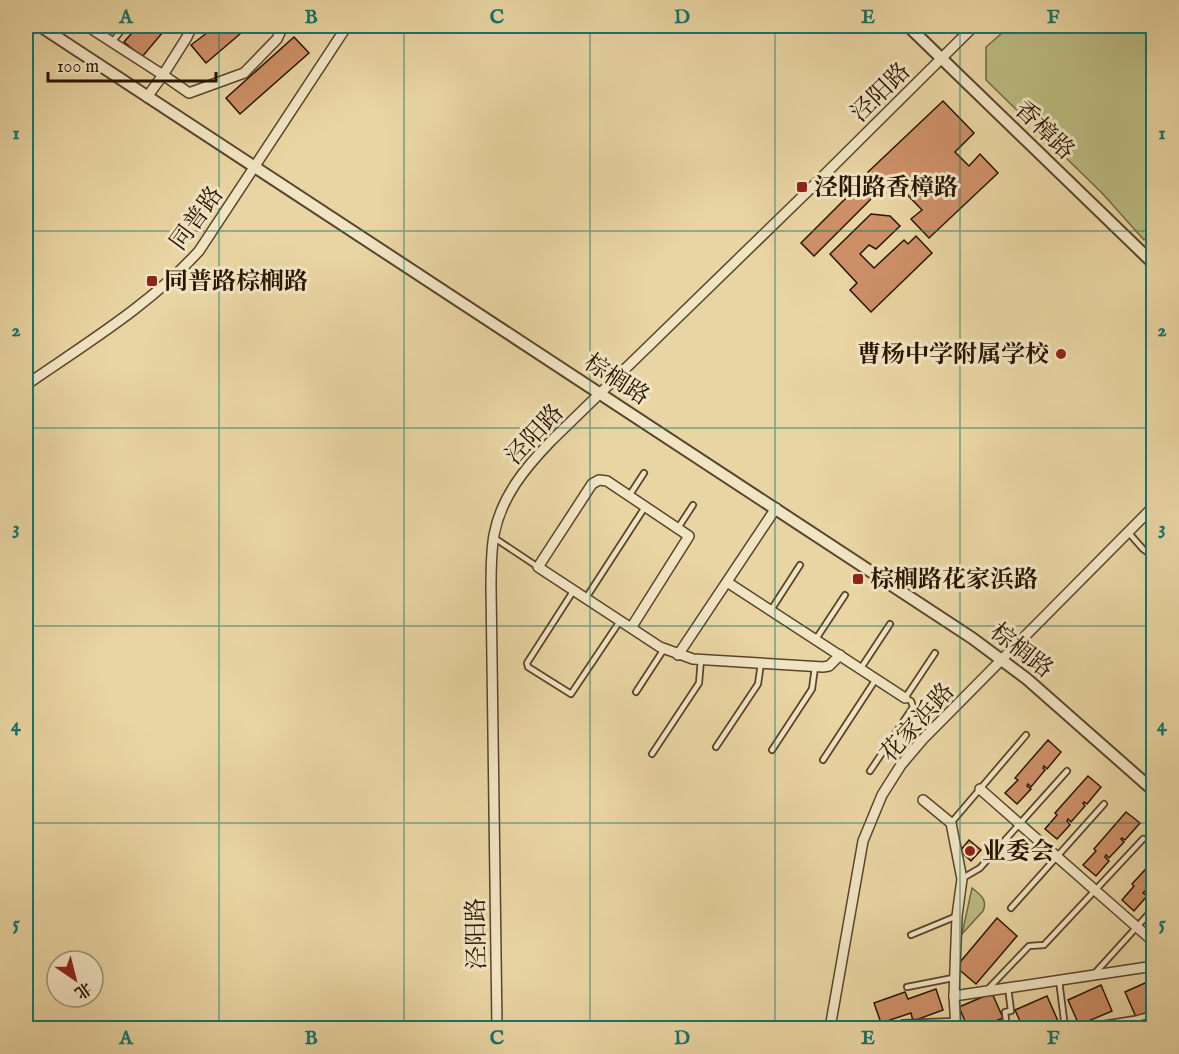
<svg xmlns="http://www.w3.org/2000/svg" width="1179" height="1054" font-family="'IM FELL English','Noto Serif SC',serif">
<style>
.green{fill:#bbbc82;stroke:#726842;stroke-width:1.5}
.building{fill:#ce9068;stroke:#291501;stroke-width:1.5}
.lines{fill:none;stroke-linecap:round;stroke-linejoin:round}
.service-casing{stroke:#59452a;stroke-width:8}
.minor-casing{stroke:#59452a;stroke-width:12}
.tertiary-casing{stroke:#59452a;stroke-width:14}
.service{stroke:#f1e4c3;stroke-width:4.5}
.minor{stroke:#f1e4c3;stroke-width:9}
.tertiary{stroke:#f1e4c3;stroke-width:10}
.grid{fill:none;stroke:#0f766e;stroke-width:1.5;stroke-opacity:0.55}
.poi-dot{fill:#8f2418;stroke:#f1e4c3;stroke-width:2}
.labels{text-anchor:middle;stroke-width:6;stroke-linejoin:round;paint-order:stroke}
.street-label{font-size:24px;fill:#291501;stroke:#f1e4c3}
.poi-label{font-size:24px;font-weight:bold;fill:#291501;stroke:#f1e4c3;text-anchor:start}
.neatline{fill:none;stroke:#0f766e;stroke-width:2}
.grid-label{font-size:20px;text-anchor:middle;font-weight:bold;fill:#0f766e}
</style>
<rect width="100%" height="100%" fill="#e9d5a3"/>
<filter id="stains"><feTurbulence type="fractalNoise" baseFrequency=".00333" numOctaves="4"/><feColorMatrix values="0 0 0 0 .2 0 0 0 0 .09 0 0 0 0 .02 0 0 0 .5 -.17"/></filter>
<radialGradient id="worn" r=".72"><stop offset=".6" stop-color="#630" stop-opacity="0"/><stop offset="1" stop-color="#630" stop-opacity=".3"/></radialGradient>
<g class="green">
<path d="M 1010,26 L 1143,26 L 1153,37 L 1154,230 L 1144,240 L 1102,193 L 986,80 L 986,47 Z"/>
<path d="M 972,888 C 980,894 988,900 983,911 L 962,934 Z"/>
</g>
<g class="building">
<path d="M 138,26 L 168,26 L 142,57 L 124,42 Z"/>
<path d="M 216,26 L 245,26 L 247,28 L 206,63 L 191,45 Z"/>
<path d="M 294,37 L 309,53 L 240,114 L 226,98 Z"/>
<path d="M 943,101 L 974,133 L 955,152 L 969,166 L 980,154 L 998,173 L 929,238 L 911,219 L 922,210 L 889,176 L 885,180 L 876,181 L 868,172 Z"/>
<path d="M 861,183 L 874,196 L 814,256 L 801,243 Z"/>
<path d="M 871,214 L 890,216 L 900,226 L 876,249 L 869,245 L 860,254 L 874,268 L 904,240 L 908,244 L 916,236 L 932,253 L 871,312 L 850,290 L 857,283 L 830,254 Z"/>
<path d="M 1048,740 L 1061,752 L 1047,769 L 1044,766 L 1043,768 L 1045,770 L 1031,787 L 1028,784 L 1027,786 L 1031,789 L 1017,804 L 1005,793 L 1018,780 L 1015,778 Z"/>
<path d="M 1088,776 L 1101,787 L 1087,804 L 1084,802 L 1083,803 L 1085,806 L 1071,822 L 1068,819 L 1067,821 L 1070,825 L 1057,839 L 1045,829 L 1057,815 L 1055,813 Z"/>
<path d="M 1126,812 L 1140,823 L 1125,840 L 1122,838 L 1121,839 L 1124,842 L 1109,858 L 1106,855 L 1105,857 L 1109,861 L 1096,876 L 1083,865 L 1096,851 L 1094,849 Z"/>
<path d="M 969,840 L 981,850 L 971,861 L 960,851 Z"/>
<path d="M 1154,860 L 1154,887 L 1148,893 L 1145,891 L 1143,893 L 1147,896 L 1134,911 L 1122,900 L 1134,886 L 1132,884 Z"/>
<path d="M 997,918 L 1017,936 L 976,984 L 956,967 Z"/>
<path d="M 1154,979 L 1154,1009 L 1136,1017 L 1125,992 Z"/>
<path d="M 1101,985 L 1112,1011 L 1079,1025 L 1068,1000 Z"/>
<path d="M 936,989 L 943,1010 L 913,1021 L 911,1013 L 881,1023 L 874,1003 L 905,992 L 908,999 Z"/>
<path d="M 992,993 L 1003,1018 L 979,1028 L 968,1028 L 959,1007 Z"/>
<path d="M 1047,996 L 1058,1021 L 1041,1028 L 1023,1028 L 1015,1010 Z"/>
</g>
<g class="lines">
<defs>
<g id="service">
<path d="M 112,42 L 125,26"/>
<path d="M 629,496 L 644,473"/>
<path d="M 678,528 L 693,505"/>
<path d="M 1128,532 L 1143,549 L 1154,557"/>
<path d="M 493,537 L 538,567"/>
<path d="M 574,590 L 527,663 L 528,667 L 571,694 L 620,621"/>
<path d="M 586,598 L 645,507"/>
<path d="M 771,610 L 800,565"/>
<path d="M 816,639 L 845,595"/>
<path d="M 861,668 L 890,624"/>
<path d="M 636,692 L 664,649"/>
<path d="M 716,747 L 758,684 L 761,663"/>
<path d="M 772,750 L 812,689 L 815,667"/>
<path d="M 652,754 L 699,683 L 701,659"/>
<path d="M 823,760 L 876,679"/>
<path d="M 870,771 L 913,707 L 911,701 L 905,698 L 935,653"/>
<path d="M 951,823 L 1026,735"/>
<path d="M 963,878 L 980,868 L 1067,771"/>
<path d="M 1011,908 L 1104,804"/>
<path d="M 911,935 L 957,916"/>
<path d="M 1095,973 L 1154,908"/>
<path d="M 1059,980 L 1065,1028"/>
<path d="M 907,987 L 953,978"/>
<path d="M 988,989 L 1029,946 L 1044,945 L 1143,839"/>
<path d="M 903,1023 L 955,1021"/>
<path d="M 1007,1028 L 1005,1012 L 1011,1011 L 1008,987"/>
<path d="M 1078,1028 L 1135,1019 L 1154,1014"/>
</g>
<g id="minor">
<path d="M 87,26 L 163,75 L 187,37 L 192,26"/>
<path d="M 147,97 L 163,75 L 189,93 L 244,73 L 277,39 L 283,26"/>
<path d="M 26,385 C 85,344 150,305 199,251 L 347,26"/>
<path d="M 727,582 L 905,698"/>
<path d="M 631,628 L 689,536 L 607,481 L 599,480 L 592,484 L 538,567 L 660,647 L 693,659 L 823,667 L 829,666 L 840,655"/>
<path d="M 678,655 L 776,508"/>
<path d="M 980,789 L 1154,942"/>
<path d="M 923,800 L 951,823 L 962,879 L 957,916 L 954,996"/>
<path d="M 497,1028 L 491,587 C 491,570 491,552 494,535 C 501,497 525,468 551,441 L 807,192 L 974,26"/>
<path d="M 830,1028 L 863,841 L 882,795 L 901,765 L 923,739 L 1154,506"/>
<path d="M 956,1028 L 954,996 L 1154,966"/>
</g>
<g id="tertiary">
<path d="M 40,26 L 972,638 L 1027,679 L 1154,791"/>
<path d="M 908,26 L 1154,264"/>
</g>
</defs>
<use href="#service" class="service-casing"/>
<use href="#minor" class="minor-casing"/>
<use href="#tertiary" class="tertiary-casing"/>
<use href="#service" class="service"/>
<use href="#minor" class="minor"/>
<use href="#tertiary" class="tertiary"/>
</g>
<path class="grid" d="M 219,26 L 219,1028M 404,26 L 404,1028M 590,26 L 590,1028M 775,26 L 775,1028M 960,26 L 960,1028M 26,231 L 1154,231M 26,428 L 1154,428M 26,626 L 1154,626M 26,823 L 1154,823"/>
<g class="poi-dot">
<rect x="796" y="181" width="12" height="12" rx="3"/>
<rect x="146" y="275" width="12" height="12" rx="3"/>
<circle cx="1061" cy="354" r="6"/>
<rect x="852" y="573" width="12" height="12" rx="3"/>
<circle cx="970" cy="851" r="6"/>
</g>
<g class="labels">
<g class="street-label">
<text transform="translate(880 92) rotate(-45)" y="8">泾阳路</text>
<text transform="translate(1045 130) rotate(44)" y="8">香樟路</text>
<text transform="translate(196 218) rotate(-54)" y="8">同普路</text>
<text transform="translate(617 379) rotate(33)" y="8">棕榈路</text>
<text transform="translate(534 434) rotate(-47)" y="8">泾阳路</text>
<text transform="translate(1022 650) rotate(38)" y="8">棕榈路</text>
<text transform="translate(917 722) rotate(-48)" y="8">花家浜路</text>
<text transform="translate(476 934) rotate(-91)" y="8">泾阳路</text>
</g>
<g class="poi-label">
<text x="814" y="195">泾阳路香樟路</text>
<text x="164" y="289">同普路棕榈路</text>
<text x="1049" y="362" text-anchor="end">曹杨中学附属学校</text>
<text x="870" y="587">棕榈路花家浜路</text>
<text x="982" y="859">业委会</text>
</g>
</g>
<rect width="1179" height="1054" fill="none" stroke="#e9d5a3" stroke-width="66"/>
<g transform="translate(75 979) rotate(145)"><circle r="28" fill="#f1e4c3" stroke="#a19175" stroke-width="1.5"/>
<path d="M0-4.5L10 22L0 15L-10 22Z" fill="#8f2418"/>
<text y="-9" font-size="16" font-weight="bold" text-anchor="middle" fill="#291501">北</text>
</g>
<path d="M48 72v9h168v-9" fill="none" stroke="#291501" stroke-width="3"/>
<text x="57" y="72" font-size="18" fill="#291501" stroke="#f1e4c3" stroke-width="4.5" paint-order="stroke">100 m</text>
<rect x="33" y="33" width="1113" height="988" class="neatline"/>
<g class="grid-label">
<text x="126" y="23">A</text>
<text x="311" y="23">B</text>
<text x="497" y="23">C</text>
<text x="682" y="23">D</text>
<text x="868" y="23">E</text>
<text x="1053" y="23">F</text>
<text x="16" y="139">1</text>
<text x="1162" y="139">1</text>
<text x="16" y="336">2</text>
<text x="1162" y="336">2</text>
<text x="16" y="534">3</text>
<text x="1162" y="534">3</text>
<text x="16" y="731">4</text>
<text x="1162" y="731">4</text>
<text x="16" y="929">5</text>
<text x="1162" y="929">5</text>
<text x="126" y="1044">A</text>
<text x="311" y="1044">B</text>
<text x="497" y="1044">C</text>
<text x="682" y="1044">D</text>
<text x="868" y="1044">E</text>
<text x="1053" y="1044">F</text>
</g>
<rect width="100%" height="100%" filter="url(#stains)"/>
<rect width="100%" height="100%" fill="url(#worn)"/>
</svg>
